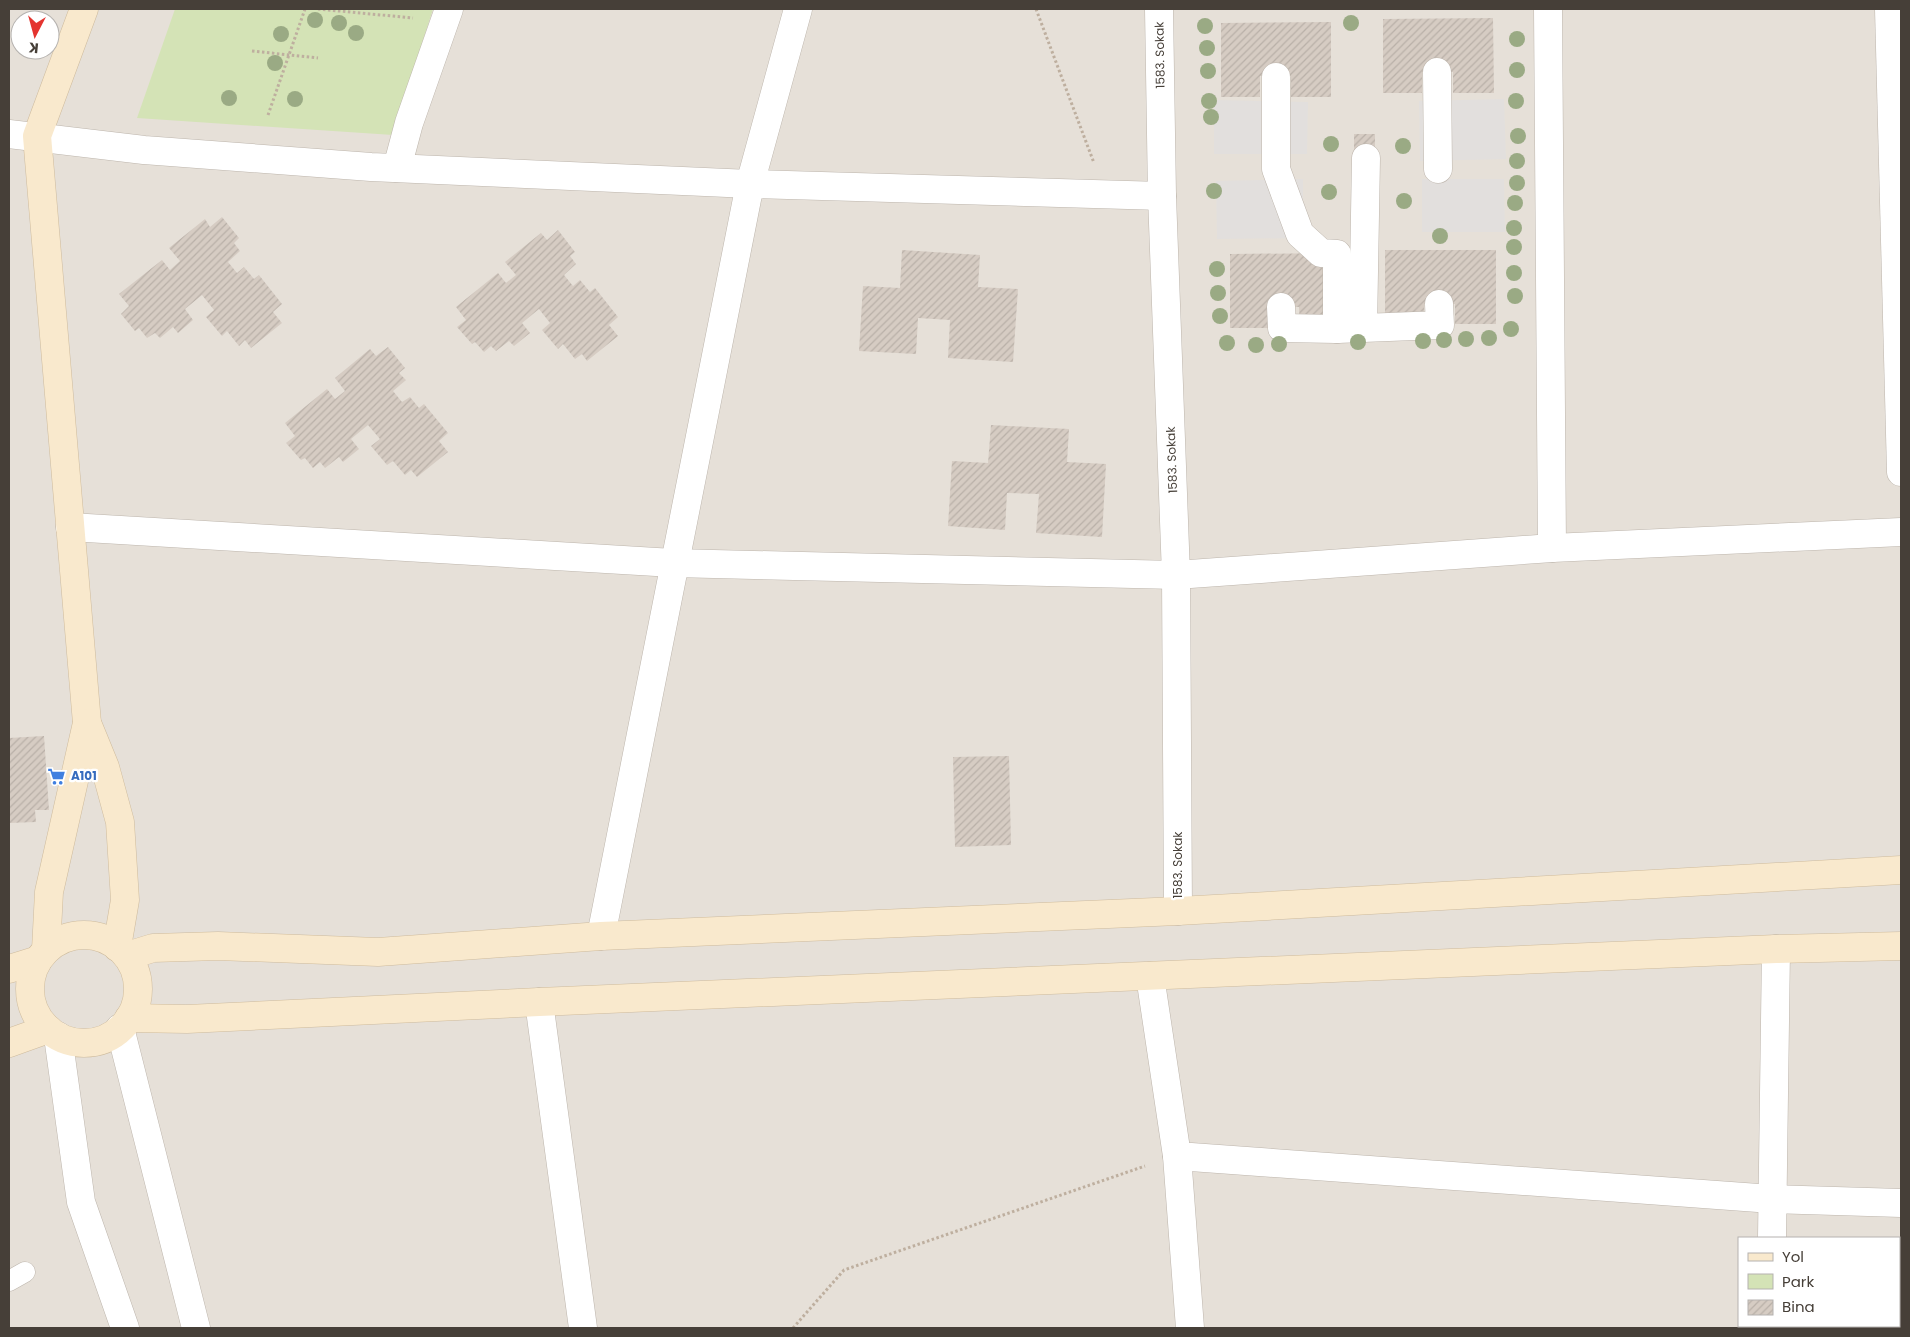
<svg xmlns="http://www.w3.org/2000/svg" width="1910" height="1337" font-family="Poppins,sans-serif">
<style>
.residential{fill:#e6e0d8;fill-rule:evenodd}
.green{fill:#d4e3b6}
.parking{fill:#e2dfdd}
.building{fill:url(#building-hatch)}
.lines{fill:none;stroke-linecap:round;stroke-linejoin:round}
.lane-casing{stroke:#bdb5ac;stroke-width:21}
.street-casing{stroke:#bdb5ac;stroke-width:29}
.secondary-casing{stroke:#cebb9d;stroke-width:29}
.path{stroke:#beaf9f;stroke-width:3;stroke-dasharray:2.5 2.5;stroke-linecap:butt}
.lane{stroke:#fff;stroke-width:20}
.street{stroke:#fff;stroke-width:28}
.secondary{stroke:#f9e9cd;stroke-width:28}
.tree{fill:#9aaa84}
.labels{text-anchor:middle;stroke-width:4.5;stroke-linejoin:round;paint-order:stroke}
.street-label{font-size:12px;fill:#463f38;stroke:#fff}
.shop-label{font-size:12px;font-weight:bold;fill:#366cbe;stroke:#fff;text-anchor:start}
</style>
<defs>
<pattern id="building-hatch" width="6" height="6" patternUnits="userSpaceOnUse" patternTransform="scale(1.25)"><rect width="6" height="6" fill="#d6ccc3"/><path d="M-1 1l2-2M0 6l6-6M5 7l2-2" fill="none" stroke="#b9b0a8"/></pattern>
</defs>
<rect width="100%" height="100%" fill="#f3efe9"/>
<path class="residential" d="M 9,9 L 1901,9 L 1901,1328 L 9,1328 ZM 20,20 L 50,20 L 50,50 L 20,50 ZM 1739,1238 L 1899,1238 L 1899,1326 L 1739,1326 Z"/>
<path class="green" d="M 175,9 L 433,9 L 393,135 L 137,118 Z"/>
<g class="parking">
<path d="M 1504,99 L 1506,159 L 1420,161 L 1419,101 Z"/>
<path d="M 1214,100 L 1308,102 L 1307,154 L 1214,154 Z"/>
<path d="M 1303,179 L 1303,238 L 1217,239 L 1216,181 Z"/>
<path d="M 1422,179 L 1504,179 L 1505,232 L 1422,232 Z"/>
</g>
<g class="building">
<path d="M 1493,18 L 1494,93 L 1453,93 L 1453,72 L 1422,72 L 1422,93 L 1383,93 L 1383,19 Z"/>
<path d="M 1331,22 L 1331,97 L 1291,97 L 1291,76 L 1260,76 L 1260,97 L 1221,97 L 1221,23 Z"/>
<path d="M 1354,134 L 1375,134 L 1375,159 L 1354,158 Z"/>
<path d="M 222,217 L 239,238 L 234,243 L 240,251 L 228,262 L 237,273 L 244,267 L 254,279 L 259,275 L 282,304 L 273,312 L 282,323 L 251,348 L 245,340 L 239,346 L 227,331 L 222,336 L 206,317 L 214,310 L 202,295 L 185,309 L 193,320 L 178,333 L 173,327 L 160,338 L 155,333 L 147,338 L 139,328 L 135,331 L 121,314 L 129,306 L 119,294 L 162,260 L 170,270 L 180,261 L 169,248 L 205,219 L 210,227 Z"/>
<path d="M 558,230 L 575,252 L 570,256 L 576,264 L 564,275 L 573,286 L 580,280 L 590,292 L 595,288 L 618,317 L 609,325 L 618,336 L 587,361 L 582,354 L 575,359 L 563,344 L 558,349 L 542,330 L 550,323 L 539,309 L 522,323 L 530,333 L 514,346 L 509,341 L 496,351 L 491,346 L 484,352 L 475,342 L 472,344 L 457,327 L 466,320 L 456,307 L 498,273 L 506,283 L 516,275 L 505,262 L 541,233 L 547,240 Z"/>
<path d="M 902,250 L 980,255 L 978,287 L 1018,289 L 1013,362 L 948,358 L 950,320 L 918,318 L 916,354 L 859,351 L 863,286 L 900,288 Z"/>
<path d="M 1385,250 L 1496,250 L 1496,324 L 1455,324 L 1455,304 L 1424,304 L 1424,324 L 1385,324 Z"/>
<path d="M 1340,253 L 1340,328 L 1300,328 L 1299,307 L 1284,307 L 1268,328 L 1230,328 L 1230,254 Z"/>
<path d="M 388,347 L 405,368 L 399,373 L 406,380 L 393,391 L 402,402 L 410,397 L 419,408 L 424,404 L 448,433 L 439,441 L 448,452 L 417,477 L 411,470 L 405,475 L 393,461 L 387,465 L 371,446 L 380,439 L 368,425 L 351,439 L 359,449 L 343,462 L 339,457 L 325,468 L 320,462 L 313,468 L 305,458 L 301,460 L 286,443 L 295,436 L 285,423 L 327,389 L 335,399 L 345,391 L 335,378 L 370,349 L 376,356 Z"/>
<path d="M 991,425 L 1069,429 L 1067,462 L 1106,464 L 1102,537 L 1036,533 L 1039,494 L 1007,493 L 1005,530 L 948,526 L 952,461 L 988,463 Z"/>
<path d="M 44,736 L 49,810 L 35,810 L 36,822 L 9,823 L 9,738 Z"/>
<path d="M 1009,756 L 1011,845 L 955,847 L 953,757 Z"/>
</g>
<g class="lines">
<defs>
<path id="lane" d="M 9,1281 L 25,1272"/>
<g id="street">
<path d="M 1159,9 L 1162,196 L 1176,575 L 1178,911"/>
<path d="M 1548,9 L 1552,548"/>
<path d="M 1889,9 L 1901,472"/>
<path d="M 1437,72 L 1438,169"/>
<path d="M 1276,77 L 1276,169 L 1300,234 L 1321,253 L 1337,254 L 1337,329 L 1440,325 L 1439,304"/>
<path d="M 9,134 L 144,150 L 371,167 L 750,184 L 1162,196"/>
<path d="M 397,168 L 409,123 L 449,9"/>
<path d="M 1281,307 L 1282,328 L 1337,329"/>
<path d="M 1363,328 L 1366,158"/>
<path d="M 70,527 L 673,563 L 1176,575 L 1552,548 L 1901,532"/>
<path d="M 601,936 L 750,184 L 798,9"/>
<path d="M 1150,976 L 1177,1156 L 1772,1199 L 1901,1203"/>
<path d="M 539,1002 L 583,1328"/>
<path d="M 120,1028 L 196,1328"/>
<path d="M 58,1036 L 81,1202 L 125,1328"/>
<path d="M 1177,1156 L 1190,1328"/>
<path d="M 1772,1238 L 1776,949"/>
<path d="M 1771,1328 L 1771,1326"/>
</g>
<g id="secondary">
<path d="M 84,9 L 37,136 L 87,723 L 105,767 L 120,822 L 125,900 L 117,947"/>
<circle cx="84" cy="989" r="54"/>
<path d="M 46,950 L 49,892 L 87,723"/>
<path d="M 127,956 L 153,948 L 218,946 L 378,952 L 601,936 L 1178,911 L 1901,870"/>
<path d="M 9,969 L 38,960"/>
<path d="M 129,1018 L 187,1019 L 539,1002 L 1776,949 L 1901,946"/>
<path d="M 9,1043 L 48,1029"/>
</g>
</defs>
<use href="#lane" class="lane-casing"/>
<use href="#street" class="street-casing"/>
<use href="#secondary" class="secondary-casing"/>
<g class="path">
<path d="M 318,9 L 413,18"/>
<path d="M 1036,9 L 1094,163"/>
<path d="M 252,51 L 318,58"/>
<path d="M 268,115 L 305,9"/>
<path d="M 793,1328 L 844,1270 L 1145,1166"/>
</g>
<use href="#lane" class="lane"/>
<use href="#street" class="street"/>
<use href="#secondary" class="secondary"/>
</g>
<g class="tree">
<circle cx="315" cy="20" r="8"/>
<circle cx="339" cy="23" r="8"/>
<circle cx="1351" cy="23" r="8"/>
<circle cx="1205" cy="26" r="8"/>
<circle cx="356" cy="33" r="8"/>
<circle cx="281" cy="34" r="8"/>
<circle cx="1517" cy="39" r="8"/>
<circle cx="1207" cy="48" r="8"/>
<circle cx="275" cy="63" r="8"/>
<circle cx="1517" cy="70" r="8"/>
<circle cx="1208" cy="71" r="8"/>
<circle cx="229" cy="98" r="8"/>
<circle cx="295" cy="99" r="8"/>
<circle cx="1209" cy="101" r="8"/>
<circle cx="1516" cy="101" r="8"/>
<circle cx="1211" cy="117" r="8"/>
<circle cx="1518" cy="136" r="8"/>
<circle cx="1331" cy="144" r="8"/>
<circle cx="1403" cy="146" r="8"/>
<circle cx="1517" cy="161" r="8"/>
<circle cx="1517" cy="183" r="8"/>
<circle cx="1214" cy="191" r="8"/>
<circle cx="1329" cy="192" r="8"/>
<circle cx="1404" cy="201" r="8"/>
<circle cx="1515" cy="203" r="8"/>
<circle cx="1514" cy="228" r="8"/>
<circle cx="1440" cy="236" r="8"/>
<circle cx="1514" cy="247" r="8"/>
<circle cx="1217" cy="269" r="8"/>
<circle cx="1514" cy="273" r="8"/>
<circle cx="1218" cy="293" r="8"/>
<circle cx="1515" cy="296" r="8"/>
<circle cx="1220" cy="316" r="8"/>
<circle cx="1511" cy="329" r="8"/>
<circle cx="1489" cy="338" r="8"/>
<circle cx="1466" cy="339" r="8"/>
<circle cx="1444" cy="340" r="8"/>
<circle cx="1423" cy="341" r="8"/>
<circle cx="1358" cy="342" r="8"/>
<circle cx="1227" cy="343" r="8"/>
<circle cx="1279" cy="344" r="8"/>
<circle cx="1256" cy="345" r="8"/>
</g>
<defs>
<symbol id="supermarket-bare" viewBox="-9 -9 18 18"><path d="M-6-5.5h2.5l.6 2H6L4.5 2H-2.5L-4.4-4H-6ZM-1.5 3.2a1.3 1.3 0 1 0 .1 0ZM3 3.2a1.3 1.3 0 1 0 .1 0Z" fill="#3f7fe0" stroke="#fff" stroke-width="2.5" paint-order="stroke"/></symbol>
</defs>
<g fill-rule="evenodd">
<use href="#supermarket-bare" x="44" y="764" width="25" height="25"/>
</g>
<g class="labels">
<g class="street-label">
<text transform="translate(1160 55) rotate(-91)" y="4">1583. Sokak</text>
<text transform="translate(1172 460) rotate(-92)" y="4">1583. Sokak</text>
<text transform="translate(1178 865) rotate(-90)" y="4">1583. Sokak</text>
</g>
<g class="shop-label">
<text x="71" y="780">A101</text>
</g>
</g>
<rect width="1910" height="1337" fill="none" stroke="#463f38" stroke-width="20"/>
<rect x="1738" y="1237" width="162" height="90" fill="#ffffff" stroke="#b5b2af"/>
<rect x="1748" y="1253" width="25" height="8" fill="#f9e9cd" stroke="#b5b2af"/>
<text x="1782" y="1262" font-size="15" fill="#463f38">Yol</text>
<rect x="1748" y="1274" width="25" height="15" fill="#d4e3b6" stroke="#b5b2af"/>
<text x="1782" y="1287" font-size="15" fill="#463f38">Park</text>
<rect x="1748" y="1300" width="25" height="15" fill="url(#building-hatch)" stroke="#b5b2af"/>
<text x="1782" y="1312" font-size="15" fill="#463f38">Bina</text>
<g transform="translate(35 35) rotate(186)"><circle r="24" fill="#ffffff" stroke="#b5b2af"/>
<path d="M0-4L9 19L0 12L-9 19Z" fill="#e4342f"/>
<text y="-8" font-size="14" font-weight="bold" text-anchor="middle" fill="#463f38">K</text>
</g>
</svg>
